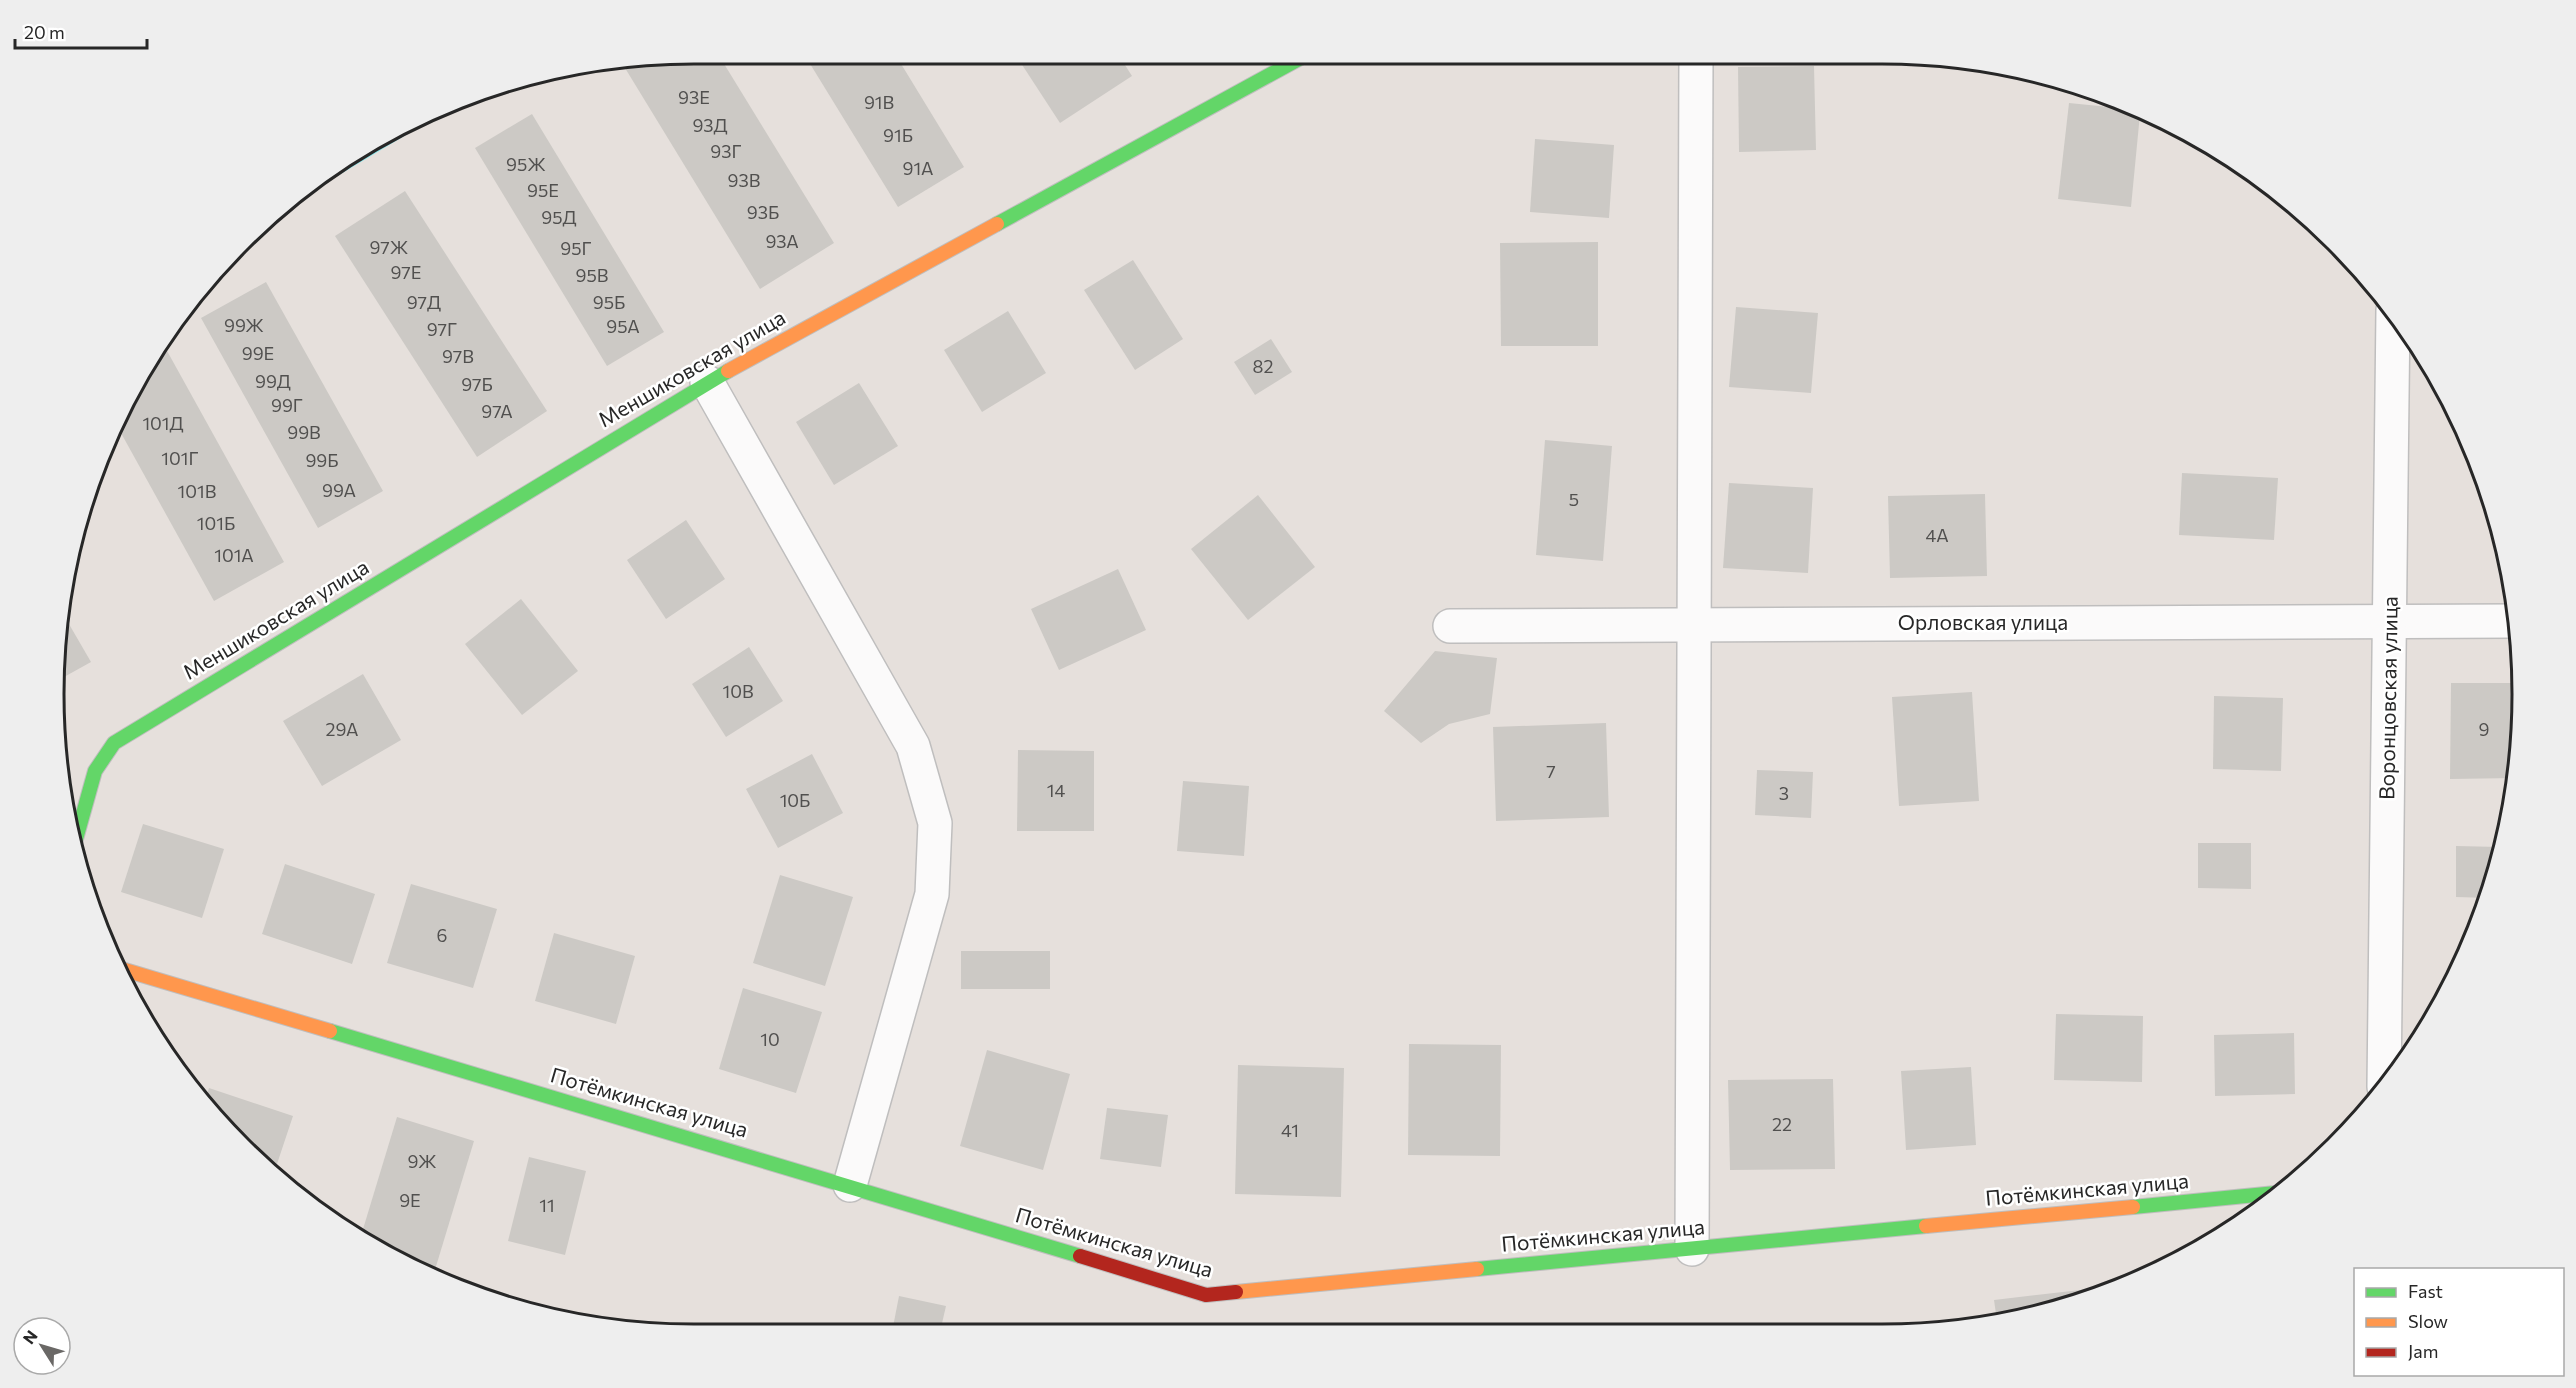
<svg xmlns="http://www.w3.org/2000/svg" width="2576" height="1388" font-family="Commissioner,sans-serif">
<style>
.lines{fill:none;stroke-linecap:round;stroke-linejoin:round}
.stream{stroke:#89e8ee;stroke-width:14}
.building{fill:#ccc9c5}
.street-casing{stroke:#bfbebe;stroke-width:36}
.fast-casing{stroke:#bfbebe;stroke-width:16}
.slow-casing{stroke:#bfbebe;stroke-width:16}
.jam-casing{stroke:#bfbebe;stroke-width:16}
.street{stroke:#fbfafa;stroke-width:33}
.fast{stroke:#63d668;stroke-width:14}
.slow{stroke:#ff974d;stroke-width:14}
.jam{stroke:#b3261e;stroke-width:14}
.labels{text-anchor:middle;stroke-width:5;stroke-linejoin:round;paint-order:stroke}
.number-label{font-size:18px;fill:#51504f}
.street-label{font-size:21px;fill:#272727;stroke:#fff}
.rim{fill:none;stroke:#272727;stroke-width:3}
</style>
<rect width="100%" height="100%" fill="#e6e0dc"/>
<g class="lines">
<path class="stream" d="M 302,189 L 414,122"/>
</g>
<g class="building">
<path d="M 694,54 L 718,54 L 834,243 L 760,289 L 625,68 L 638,60 Z"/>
<path d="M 804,54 L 895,54 L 964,167 L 898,207 Z"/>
<path d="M 1015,54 L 1118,54 L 1132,76 L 1060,123 Z"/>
<path d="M 1814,66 L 1816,150 L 1739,152 L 1738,67 Z"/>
<path d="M 2069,103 L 2129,109 L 2140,114 L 2131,207 L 2058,199 Z"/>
<path d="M 532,114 L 664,332 L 607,366 L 475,148 Z"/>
<path d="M 1535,139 L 1614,145 L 1609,218 L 1530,212 Z"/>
<path d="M 405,191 L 547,411 L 477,457 L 335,236 Z"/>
<path d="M 1598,242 L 1598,346 L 1501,346 L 1500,243 Z"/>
<path d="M 1133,260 L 1183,339 L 1135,370 L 1084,290 Z"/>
<path d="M 266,282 L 383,491 L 318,528 L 201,318 Z"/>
<path d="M 1736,307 L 1818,313 L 1811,393 L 1729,387 Z"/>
<path d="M 1008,311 L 1046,373 L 982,412 L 944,350 Z"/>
<path d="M 1271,339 L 1292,372 L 1255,395 L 1234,362 Z"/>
<path d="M 161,340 L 284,562 L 214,601 L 116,424 Z"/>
<path d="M 859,383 L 898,446 L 834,485 L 796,422 Z"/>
<path d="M 1545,440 L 1612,446 L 1603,561 L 1536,555 Z"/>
<path d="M 2182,473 L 2278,478 L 2274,540 L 2179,535 Z"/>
<path d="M 1729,483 L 1813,488 L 1808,573 L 1723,568 Z"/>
<path d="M 1985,494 L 1987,576 L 1890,578 L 1888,496 Z"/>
<path d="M 1258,495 L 1315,567 L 1248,620 L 1191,549 Z"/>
<path d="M 686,520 L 725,579 L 666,619 L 627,560 Z"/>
<path d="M 1118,569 L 1146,630 L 1059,670 L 1031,609 Z"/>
<path d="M 521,599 L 578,671 L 522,715 L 465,644 Z"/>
<path d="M 62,612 L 91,662 L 55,682 L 55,652 Z"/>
<path d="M 749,647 L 783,701 L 726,737 L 692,684 Z"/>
<path d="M 1435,651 L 1497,658 L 1490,714 L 1449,724 L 1421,743 L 1384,711 Z"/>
<path d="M 363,674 L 401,740 L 322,786 L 283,721 Z"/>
<path d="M 2451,683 L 2520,683 L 2516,778 L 2450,779 Z"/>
<path d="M 1972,692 L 1979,801 L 1899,806 L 1892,697 Z"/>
<path d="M 2214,696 L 2283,698 L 2281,771 L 2213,769 Z"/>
<path d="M 1606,723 L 1609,817 L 1496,821 L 1493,727 Z"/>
<path d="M 1018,750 L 1094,751 L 1094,831 L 1017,831 Z"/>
<path d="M 812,754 L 843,813 L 778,848 L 746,789 Z"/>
<path d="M 1757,770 L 1813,772 L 1811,818 L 1755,815 Z"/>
<path d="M 1183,781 L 1249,786 L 1244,856 L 1177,851 Z"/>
<path d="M 143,824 L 224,849 L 202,918 L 121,892 Z"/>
<path d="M 2198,843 L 2251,843 L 2251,889 L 2198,888 Z"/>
<path d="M 2456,846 L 2500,847 L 2489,898 L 2456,897 Z"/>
<path d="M 285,864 L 375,894 L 352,964 L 262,934 Z"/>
<path d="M 780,875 L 853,897 L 825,986 L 753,963 Z"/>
<path d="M 411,884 L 497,909 L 473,988 L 387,963 Z"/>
<path d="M 554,933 L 635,956 L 616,1024 L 535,1001 Z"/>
<rect x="961" y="951" width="89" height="38"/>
<path d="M 743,988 L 822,1012 L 796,1093 L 719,1069 Z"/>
<path d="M 2056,1014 L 2143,1016 L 2142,1082 L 2054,1080 Z"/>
<path d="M 2294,1033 L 2295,1094 L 2215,1096 L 2214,1035 Z"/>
<path d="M 1409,1044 L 1501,1045 L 1500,1156 L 1408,1155 Z"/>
<path d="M 987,1050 L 1070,1074 L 1043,1170 L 960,1146 Z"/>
<path d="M 1238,1065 L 1344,1068 L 1341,1197 L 1235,1194 Z"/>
<path d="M 1971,1067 L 1976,1145 L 1906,1150 L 1901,1071 Z"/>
<path d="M 1833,1079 L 1835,1169 L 1730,1170 L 1728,1080 Z"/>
<path d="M 209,1088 L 293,1116 L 274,1173 L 213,1116 L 204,1104 Z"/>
<path d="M 1107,1108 L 1168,1115 L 1161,1167 L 1100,1159 Z"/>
<path d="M 397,1117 L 474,1141 L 434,1273 L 374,1248 L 360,1239 Z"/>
<path d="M 529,1157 L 586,1171 L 565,1255 L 508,1241 Z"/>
<path d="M 2089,1289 L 2088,1300 L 1997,1321 L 1994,1300 Z"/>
<path d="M 899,1296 L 946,1306 L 940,1332 L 892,1332 Z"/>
</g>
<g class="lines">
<defs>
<g id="street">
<path d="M 707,382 L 913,746 L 935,823 L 932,894 L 850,1185"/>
<path d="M 1450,626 L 2515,621"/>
<path d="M 2384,1087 L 2393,310"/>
<path d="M 1692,1249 L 1696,55"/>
</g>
<g id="fast">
<path d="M 997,224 L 1306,55"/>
<path d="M 74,846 L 95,771 L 114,743 L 728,371"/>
<path d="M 330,1031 L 1080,1256"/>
<path d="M 2133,1207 L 2276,1193"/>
<path d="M 1477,1269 L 1926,1226"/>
</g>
<g id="slow">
<path d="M 728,371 L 997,224"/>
<path d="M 118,968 L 330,1031"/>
<path d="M 1926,1226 L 2133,1207"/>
<path d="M 1236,1292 L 1477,1269"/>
</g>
<path id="jam" d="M 1080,1256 L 1206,1295 L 1236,1292"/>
</defs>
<use href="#street" class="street-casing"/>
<use href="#fast" class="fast-casing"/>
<use href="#slow" class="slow-casing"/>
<use href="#jam" class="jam-casing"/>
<use href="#street" class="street"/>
<use href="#fast" class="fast"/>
<use href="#slow" class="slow"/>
<use href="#jam" class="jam"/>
</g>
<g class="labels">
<g class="number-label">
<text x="694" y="104">93Е</text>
<text x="879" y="109">91В</text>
<text x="710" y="132">93Д</text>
<text x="898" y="142">91Б</text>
<text x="726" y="158">93Г</text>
<text x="526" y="171">95Ж</text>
<text x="918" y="175">91А</text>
<text x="744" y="187">93В</text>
<text x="543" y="197">95Е</text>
<text x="763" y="219">93Б</text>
<text x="559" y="224">95Д</text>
<text x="782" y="248">93А</text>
<text x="389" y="254">97Ж</text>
<text x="576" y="255">95Г</text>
<text x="406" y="279">97Е</text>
<text x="592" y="282">95В</text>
<text x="424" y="309">97Д</text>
<text x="609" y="309">95Б</text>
<text x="244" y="332">99Ж</text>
<text x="623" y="333">95А</text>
<text x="442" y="336">97Г</text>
<text x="258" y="360">99Е</text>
<text x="458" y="363">97В</text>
<text x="1263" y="373">82</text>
<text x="273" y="388">99Д</text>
<text x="477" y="391">97Б</text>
<text x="287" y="412">99Г</text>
<text x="497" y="418">97А</text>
<text x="163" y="430">101Д</text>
<text x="304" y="439">99В</text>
<text x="180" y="465">101Г</text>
<text x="322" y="467">99Б</text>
<text x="339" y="497">99А</text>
<text x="197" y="498">101В</text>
<text x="1574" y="506">5</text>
<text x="216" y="530">101Б</text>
<text x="1937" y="542">4А</text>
<text x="234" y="562">101А</text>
<text x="738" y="698">10В</text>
<text x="342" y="736">29А</text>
<text x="2484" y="736">9</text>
<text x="1551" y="778">7</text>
<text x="1056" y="797">14</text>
<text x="1784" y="800">3</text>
<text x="795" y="807">10Б</text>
<text x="442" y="942">6</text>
<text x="770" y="1046">10</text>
<text x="1782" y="1131">22</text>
<text x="1290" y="1137">41</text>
<text x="422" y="1168">9Ж</text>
<text x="410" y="1207">9Е</text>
<text x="547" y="1212">11</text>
</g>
<g class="street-label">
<text transform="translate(692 369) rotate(-30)" y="7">Меншиковская улица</text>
<text transform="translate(276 620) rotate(-31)" y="7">Меншиковская улица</text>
<text x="1983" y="630">Орловская улица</text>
<text transform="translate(2389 698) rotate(-89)" y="7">Воронцовская улица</text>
<text transform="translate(649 1103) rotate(16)" y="7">Потёмкинская улица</text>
<text transform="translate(2087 1190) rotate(-5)" y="7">Потёмкинская улица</text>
<text transform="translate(1603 1236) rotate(-5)" y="7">Потёмкинская улица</text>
<text transform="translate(1114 1243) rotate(16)" y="7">Потёмкинская улица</text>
</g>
</g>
<path d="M0 0H2576V1388H0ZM694 64H1882A630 630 0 0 1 2512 694V694A630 630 0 0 1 1882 1324H694A630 630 0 0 1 64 694V694A630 630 0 0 1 694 64Z" fill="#eee" fill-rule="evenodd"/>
<path class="rim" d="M694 64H1882A630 630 0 0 1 2512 694V694A630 630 0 0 1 1882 1324H694A630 630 0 0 1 64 694V694A630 630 0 0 1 694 64Z"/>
<rect x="2354" y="1268" width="210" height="108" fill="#ffffff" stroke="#a9a9a9" stroke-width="1.5"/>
<rect x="2366" y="1288" width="30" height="9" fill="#63d668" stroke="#a9a9a9" stroke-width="1.5"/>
<text x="2408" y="1298" font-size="18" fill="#272727">Fast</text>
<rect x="2366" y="1318" width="30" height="9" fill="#ff974d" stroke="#a9a9a9" stroke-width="1.5"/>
<text x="2408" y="1328" font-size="18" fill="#272727">Slow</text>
<rect x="2366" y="1348" width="30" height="9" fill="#b3261e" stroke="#a9a9a9" stroke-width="1.5"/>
<text x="2408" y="1358" font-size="18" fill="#272727">Jam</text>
<g transform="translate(42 1346) rotate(307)"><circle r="28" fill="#ffffff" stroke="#a9a9a9" stroke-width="1.5"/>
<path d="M0-4.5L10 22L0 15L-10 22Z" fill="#6a6866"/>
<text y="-9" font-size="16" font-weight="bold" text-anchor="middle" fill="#272727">N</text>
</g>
<path d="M15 39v9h132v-9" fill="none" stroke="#272727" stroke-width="3"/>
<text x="24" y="39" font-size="18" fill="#272727" stroke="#ffffff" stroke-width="4.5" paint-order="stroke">20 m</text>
</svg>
